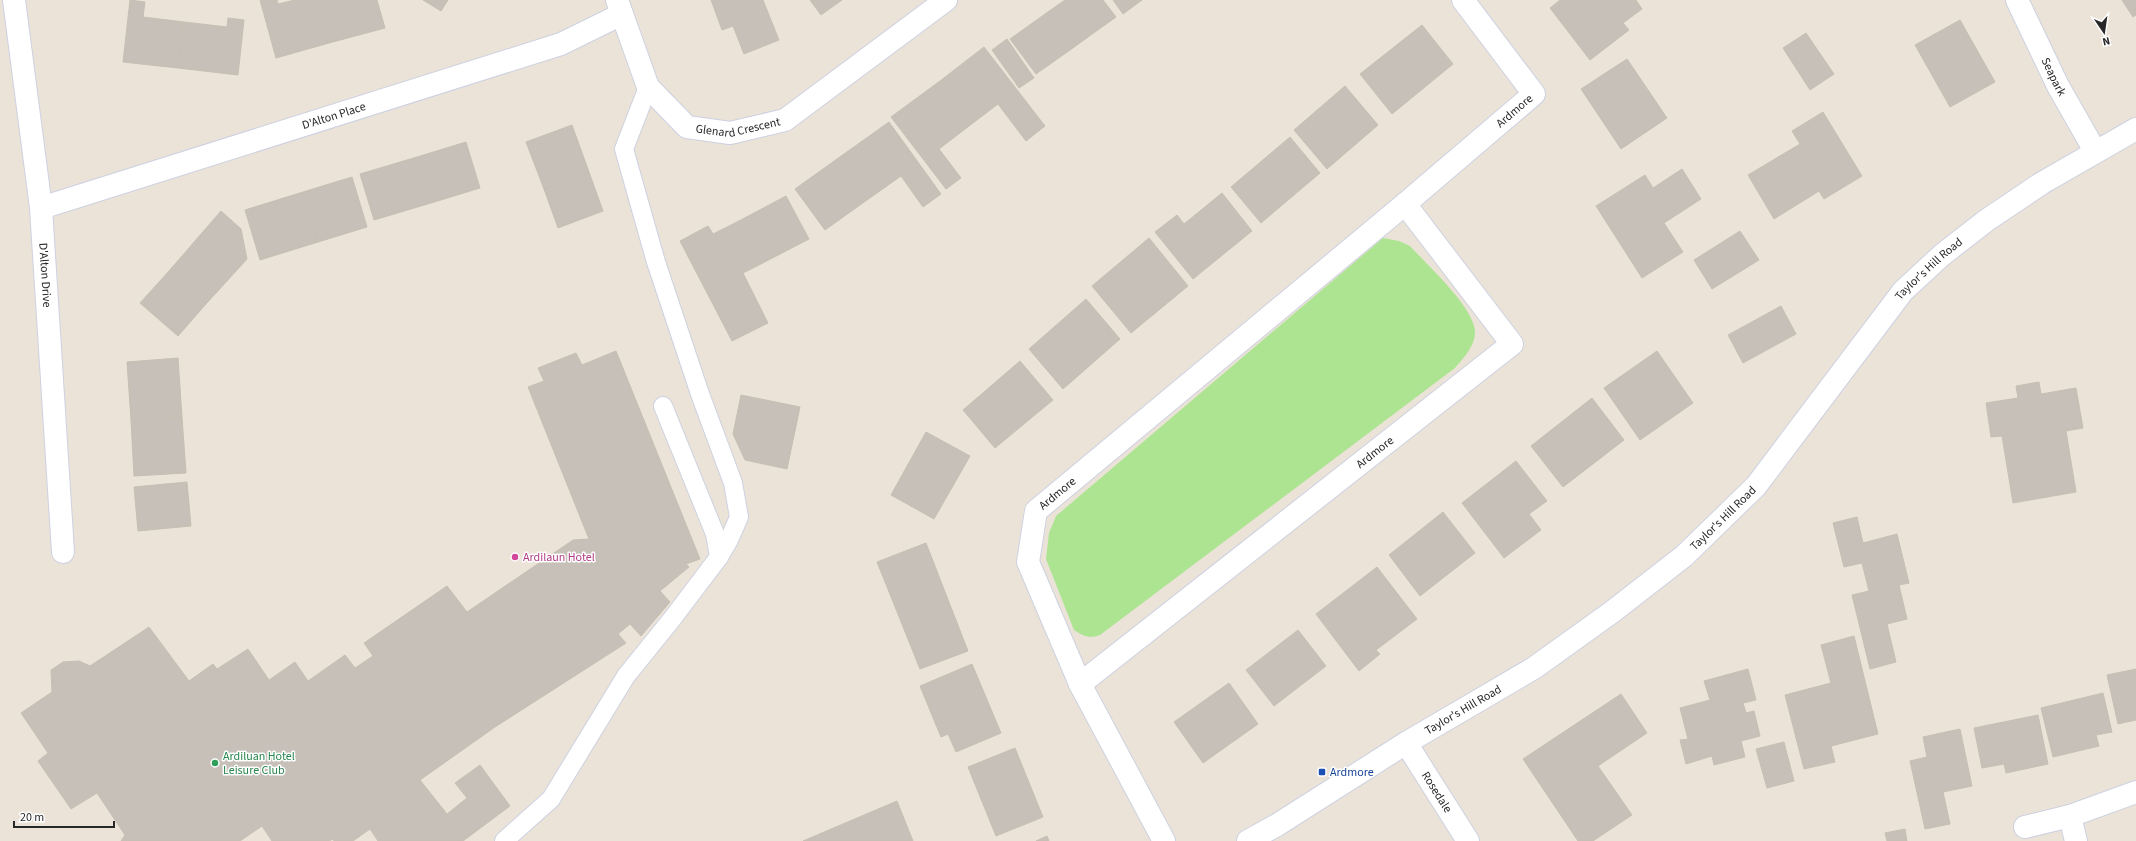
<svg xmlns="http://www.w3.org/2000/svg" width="2136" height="841" font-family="'Source Sans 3',sans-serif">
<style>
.green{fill:#ade492}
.building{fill:#c6c0b8;stroke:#c6bfb2}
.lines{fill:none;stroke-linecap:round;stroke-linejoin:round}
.service-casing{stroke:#cdd1e1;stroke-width:20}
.minor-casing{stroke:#cdd1e1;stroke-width:24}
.secondary-casing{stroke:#cdd1e1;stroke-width:24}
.service{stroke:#fff;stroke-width:18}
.minor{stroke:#fff;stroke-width:22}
.secondary{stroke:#fff;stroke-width:22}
.hotel-dot{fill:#d1479c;stroke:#fff;stroke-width:1.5}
.leisure-dot{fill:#2e9e5b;stroke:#fff;stroke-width:1.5}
.transit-dot{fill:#1a4fb4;stroke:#fff;stroke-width:1.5}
.labels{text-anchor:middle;stroke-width:3;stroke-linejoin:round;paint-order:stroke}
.street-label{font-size:12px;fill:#272727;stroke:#fff}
.hotel-label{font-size:12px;fill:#b23c85;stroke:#fff;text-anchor:start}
.leisure-label{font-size:12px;fill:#27864d;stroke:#fff;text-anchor:start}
.transit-label{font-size:12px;fill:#164399;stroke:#fff;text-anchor:start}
</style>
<rect width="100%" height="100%" fill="#ebe3d8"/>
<path class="green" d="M 1383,238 L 1399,241 L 1410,246 C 1427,265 1473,306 1475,331 C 1476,345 1463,359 1455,368 L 1100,635 C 1089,639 1083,636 1074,630 L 1046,559 L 1049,533 L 1056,516 Z"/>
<g class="building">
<path d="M 130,0 L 145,2 L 143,17 L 184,22 L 178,68 L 123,62 Z"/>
<path d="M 260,0 L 277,0 L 278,4 L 295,0 L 318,0 L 329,43 L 276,58 Z"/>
<path d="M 318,0 L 377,0 L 385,28 L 329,43 Z"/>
<path d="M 423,0 L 448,0 L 441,11 Z"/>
<path d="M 711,0 L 763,0 L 779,40 L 744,54 L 733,26 L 722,30 Z"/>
<path d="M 810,0 L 842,0 L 821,15 Z"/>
<path d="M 1065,0 L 1083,0 L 1102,27 L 1070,50 L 1045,14 Z"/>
<path d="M 1083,0 L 1103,0 L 1116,17 L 1102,27 Z"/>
<path d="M 1113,0 L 1142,0 L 1123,14 Z"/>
<path d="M 1560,0 L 1636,0 L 1642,9 L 1623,23 L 1629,30 L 1590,60 L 1550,8 Z"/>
<path d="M 2122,0 L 2136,0 L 2136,15 L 2133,17 Z"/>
<path d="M 1045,14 L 1070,50 L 1036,74 L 1010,39 Z"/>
<path d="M 228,18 L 244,20 L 238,75 L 178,68 L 184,22 L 227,27 Z"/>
<path d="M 1960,20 L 1995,82 L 1950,107 L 1915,45 Z"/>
<path d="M 1422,25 L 1453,64 L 1392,114 L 1360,74 Z"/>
<path d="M 1806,33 L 1834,74 L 1810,90 L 1783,48 Z"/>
<path d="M 1007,39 L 1034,78 L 1019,88 L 992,50 Z"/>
<path d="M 984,47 L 1045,126 L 1026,141 L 998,104 L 973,123 L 940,81 Z"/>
<path d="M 1627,59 L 1667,118 L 1621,149 L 1581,89 Z"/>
<path d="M 940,81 L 973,123 L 939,149 L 961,178 L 946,189 L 891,117 Z"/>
<path d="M 1345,86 L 1378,125 L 1327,169 L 1294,130 Z"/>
<path d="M 1823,112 L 1862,176 L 1824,199 L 1819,191 L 1774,219 L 1748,175 L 1800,144 L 1792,131 Z"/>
<path d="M 889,122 L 941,194 L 923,207 L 901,176 L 867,200 L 837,159 Z"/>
<path d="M 572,125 L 589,172 L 544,189 L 526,142 Z"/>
<path d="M 1290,137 L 1320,173 L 1261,223 L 1231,187 Z"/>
<path d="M 466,142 L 480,188 L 431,203 L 417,157 Z"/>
<path d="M 417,157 L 431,203 L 374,220 L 360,174 Z"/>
<path d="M 837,159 L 867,200 L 825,230 L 795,189 Z"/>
<path d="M 1682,169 L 1701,199 L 1664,223 L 1683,252 L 1642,278 L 1596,206 L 1645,175 L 1653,188 Z"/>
<path d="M 589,172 L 603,211 L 558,228 L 544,189 Z"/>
<path d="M 352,177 L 367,227 L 318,242 L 303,192 Z"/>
<path d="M 303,192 L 318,242 L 260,260 L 245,210 Z"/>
<path d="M 1222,193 L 1252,231 L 1193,279 L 1155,232 L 1177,215 L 1184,224 Z"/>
<path d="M 786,196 L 809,239 L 759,265 L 737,222 Z"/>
<path d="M 221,211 L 241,229 L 247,259 L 206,304 L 169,271 Z"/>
<path d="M 737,222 L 759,265 L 743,273 L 768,323 L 732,341 L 680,241 L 708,226 L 713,234 Z"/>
<path d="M 1740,231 L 1759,260 L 1712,289 L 1694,260 Z"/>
<path d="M 1149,238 L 1188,286 L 1131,333 L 1092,286 Z"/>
<path d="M 169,271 L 206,304 L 178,336 L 140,303 Z"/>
<path d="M 1086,299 L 1120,339 L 1063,389 L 1029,349 Z"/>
<path d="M 1781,306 L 1796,334 L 1743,363 L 1728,335 Z"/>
<path d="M 616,351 L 700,559 L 686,564 L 689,567 L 660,591 L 670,602 L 641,636 L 630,624 L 618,634 L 626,643 L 495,727 L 420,780 L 447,814 L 467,798 L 455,783 L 480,765 L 510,806 L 463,841 L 378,841 L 370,829 L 353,841 L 334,841 L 333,839 L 329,841 L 272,841 L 262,826 L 240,841 L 121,841 L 125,835 L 97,793 L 71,809 L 38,761 L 48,753 L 21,713 L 52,692 L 51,670 L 63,662 L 79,661 L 90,666 L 149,627 L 189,681 L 213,664 L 217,669 L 248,649 L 269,680 L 295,662 L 308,681 L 345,655 L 355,668 L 373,656 L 364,643 L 447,586 L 467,612 L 573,540 L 589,539 L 528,387 L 544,381 L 538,368 L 576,353 L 582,365 Z"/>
<path d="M 1657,351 L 1693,403 L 1640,440 L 1604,388 Z"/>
<path d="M 178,358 L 182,417 L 131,420 L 127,362 Z"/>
<path d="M 1020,361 L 1053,400 L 995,448 L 963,410 Z"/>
<path d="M 2039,382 L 2041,394 L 2076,388 L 2083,428 L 2066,431 L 2076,492 L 2013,503 L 2002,436 L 1991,437 L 1986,403 L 2018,398 L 2016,386 Z"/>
<path d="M 741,395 L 800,407 L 787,469 L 745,460 L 733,434 Z"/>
<path d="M 1592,398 L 1624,440 L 1563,487 L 1531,446 Z"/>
<path d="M 182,417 L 186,473 L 134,476 L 131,420 Z"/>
<path d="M 926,432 L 970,456 L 934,519 L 891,495 Z"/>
<path d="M 1516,461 L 1547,501 L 1529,514 L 1541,530 L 1504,558 L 1462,503 Z"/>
<path d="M 187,482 L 191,526 L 138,531 L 134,487 Z"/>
<path d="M 1443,512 L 1475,553 L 1420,596 L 1389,555 Z"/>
<path d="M 1857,517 L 1863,543 L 1897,534 L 1909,583 L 1899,585 L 1907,619 L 1887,624 L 1896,662 L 1870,669 L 1852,595 L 1869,591 L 1862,563 L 1844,567 L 1833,523 Z"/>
<path d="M 926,543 L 968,651 L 920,669 L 877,562 Z"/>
<path d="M 1377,567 L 1417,619 L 1376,650 L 1380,654 L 1359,671 L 1316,614 Z"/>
<path d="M 1298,630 L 1326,666 L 1274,706 L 1246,670 Z"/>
<path d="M 1854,636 L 1878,734 L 1831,746 L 1835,762 L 1804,769 L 1785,695 L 1831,683 L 1821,645 Z"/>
<path d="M 972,664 L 1001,733 L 956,752 L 948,734 L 941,737 L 920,686 Z"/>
<path d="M 1748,669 L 1756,700 L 1743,703 L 1746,713 L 1754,711 L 1760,736 L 1741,741 L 1745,757 L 1714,765 L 1712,756 L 1686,764 L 1680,740 L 1688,739 L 1680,708 L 1710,700 L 1704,681 Z"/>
<path d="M 2136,669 L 2136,720 L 2118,724 L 2107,675 Z"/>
<path d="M 1229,683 L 1258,724 L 1203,763 L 1174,722 Z"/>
<path d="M 2103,693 L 2112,732 L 2096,735 L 2099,746 L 2053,757 L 2041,708 Z"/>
<path d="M 1621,694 L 1647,733 L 1598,766 L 1632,815 L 1593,841 L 1578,841 L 1523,759 Z"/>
<path d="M 2038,715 L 2048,764 L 2006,773 L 2004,764 L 1982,768 L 1974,728 Z"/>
<path d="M 1960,729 L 1972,786 L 1943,792 L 1950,824 L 1925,829 L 1910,761 L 1927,757 L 1923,737 Z"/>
<path d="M 1784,742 L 1794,781 L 1767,788 L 1756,749 Z"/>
<path d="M 1015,748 L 1043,817 L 996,836 L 968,767 Z"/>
<path d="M 897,801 L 913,841 L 803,841 Z"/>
<path d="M 1905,829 L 1907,841 L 1887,841 L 1885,833 Z"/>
<path d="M 1047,836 L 1049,841 L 1036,841 Z"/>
</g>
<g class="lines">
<defs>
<g id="service">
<path d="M 648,87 L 624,149 L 656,262 L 700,394 L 733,483 L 739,517 L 729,540 L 719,557"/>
<path d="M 504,841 L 551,799 L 626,676 L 672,619 L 719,557 L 715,534 L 663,406"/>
</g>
<g id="minor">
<path id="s1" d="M 14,0 L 41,208 L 63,552"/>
<path id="s2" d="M 617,0 L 648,87 L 687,127 L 730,133 L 785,120 L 946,0"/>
<path id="s3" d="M 2017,0 L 2058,86 L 2095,151"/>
<path id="s4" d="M 41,208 L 561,44 L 622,14"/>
<path id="s5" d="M 1080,684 L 1512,344 L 1405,204"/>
<path id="s6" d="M 1406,743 L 1468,841"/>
<path d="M 2070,816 L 2076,841"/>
<path d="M 2025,827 L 2070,816 L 2136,792"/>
<path id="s7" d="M 1164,841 L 1080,684 L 1028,562 L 1036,511 L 1405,204 L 1534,94 L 1463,0"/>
</g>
<g id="secondary">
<path id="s8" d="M 1248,841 L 1277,825 L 1406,743 L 1534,668 L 1612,612 L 1684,556 L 1756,486 L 1903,291 L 1942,255 L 1987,220 L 2042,183 L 2136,129"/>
</g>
</defs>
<use href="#service" class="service-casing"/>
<use href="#minor" class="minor-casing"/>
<use href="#secondary" class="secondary-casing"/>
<use href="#service" class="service"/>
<use href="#minor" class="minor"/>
<use href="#secondary" class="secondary"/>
</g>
<circle class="hotel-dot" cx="515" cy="557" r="4"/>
<circle class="leisure-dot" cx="215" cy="763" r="4"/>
<rect class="transit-dot" x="1318" y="768" width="8" height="8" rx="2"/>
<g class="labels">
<g class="street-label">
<text dy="4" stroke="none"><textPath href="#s3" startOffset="85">Seapark</textPath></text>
<text dy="4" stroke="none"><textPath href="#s7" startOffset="986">Ardmore</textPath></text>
<text dy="4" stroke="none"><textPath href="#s4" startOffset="307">D'Alton Place</textPath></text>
<text dy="4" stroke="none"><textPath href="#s2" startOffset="200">Glenard Crescent</textPath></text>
<text dy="4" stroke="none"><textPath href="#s8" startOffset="900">Taylor's Hill Road</textPath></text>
<text dy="4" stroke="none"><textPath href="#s1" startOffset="277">D'Alton Drive</textPath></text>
<text dy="4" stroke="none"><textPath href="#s5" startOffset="375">Ardmore</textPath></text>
<text dy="4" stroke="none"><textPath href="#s7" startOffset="390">Ardmore</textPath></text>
<text dy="4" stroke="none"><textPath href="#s8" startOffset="576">Taylor's Hill Road</textPath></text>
<text dy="4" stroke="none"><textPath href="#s8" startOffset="252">Taylor's Hill Road</textPath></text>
<text dy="4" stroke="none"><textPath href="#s6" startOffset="58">Rosedale</textPath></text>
</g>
<g class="hotel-label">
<text x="523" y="561">Ardilaun Hotel</text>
</g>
<g class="leisure-label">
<text x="223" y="760">Ardiluan Hotel<tspan x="223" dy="14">Leisure Club</tspan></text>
</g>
<g class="transit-label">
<text x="1330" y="776">Ardmore</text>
</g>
</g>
<g transform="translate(2104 32) rotate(167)" stroke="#ffffff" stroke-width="3" paint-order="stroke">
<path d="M0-3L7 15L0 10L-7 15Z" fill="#272727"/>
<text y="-6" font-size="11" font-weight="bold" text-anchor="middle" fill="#272727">N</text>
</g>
<path d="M14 821v6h100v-6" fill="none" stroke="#272727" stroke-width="2"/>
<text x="20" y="821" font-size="12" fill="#272727" stroke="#ffffff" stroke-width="3" paint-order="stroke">20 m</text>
</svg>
